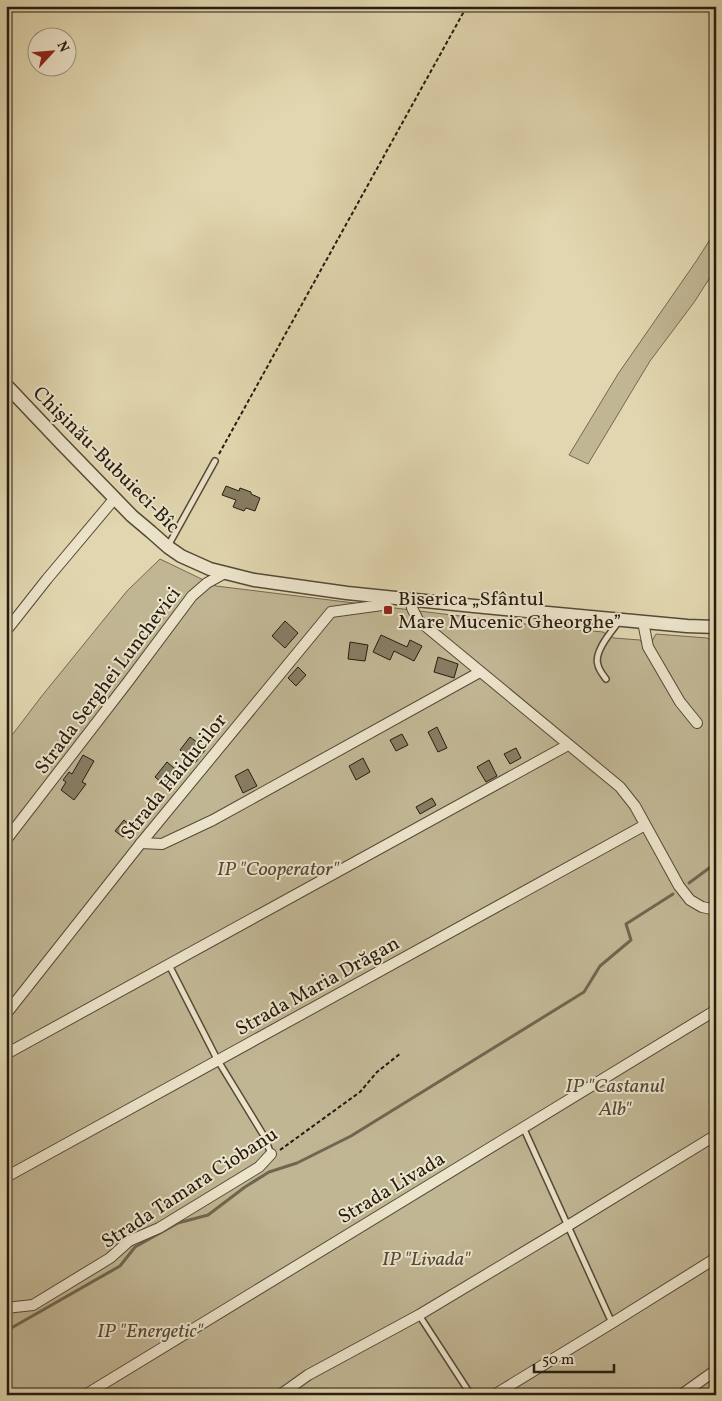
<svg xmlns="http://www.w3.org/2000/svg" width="722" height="1401" font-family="Vollkorn,serif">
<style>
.green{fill:#c1b694;stroke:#736952}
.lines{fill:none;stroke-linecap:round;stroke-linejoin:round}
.stream{stroke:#6f664f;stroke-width:3}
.building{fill:#877d63;stroke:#251c11}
.service-casing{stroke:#544a38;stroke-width:8}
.minor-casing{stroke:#544a38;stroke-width:12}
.tertiary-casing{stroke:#544a38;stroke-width:15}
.path{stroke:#251c11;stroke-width:2;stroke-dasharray:4 2.5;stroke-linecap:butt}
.service{stroke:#ece4cb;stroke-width:5}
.minor{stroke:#ece4cb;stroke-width:10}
.tertiary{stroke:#ece4cb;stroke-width:12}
.poi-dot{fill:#8f2418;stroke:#ece4cb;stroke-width:2}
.labels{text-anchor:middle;stroke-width:4;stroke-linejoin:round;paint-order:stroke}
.street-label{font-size:20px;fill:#251c11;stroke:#ece4cb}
.poi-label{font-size:20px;fill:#251c11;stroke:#ece4cb;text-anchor:start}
.park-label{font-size:20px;font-style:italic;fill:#544a38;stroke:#ece4cb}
</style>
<rect width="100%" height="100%" fill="#e1d6af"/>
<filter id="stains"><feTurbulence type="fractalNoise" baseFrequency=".004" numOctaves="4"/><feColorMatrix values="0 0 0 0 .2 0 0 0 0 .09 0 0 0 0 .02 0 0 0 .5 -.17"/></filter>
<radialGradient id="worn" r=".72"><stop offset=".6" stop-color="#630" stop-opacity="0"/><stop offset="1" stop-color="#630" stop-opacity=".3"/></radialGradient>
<g class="green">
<path d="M 716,230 L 716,268 L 695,301 L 650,361 L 588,464 L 569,455 L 618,374 L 697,260 Z"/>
<path d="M 160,559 L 216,586 L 533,625 L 603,632 L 614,638 L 640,640 L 642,643 L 652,641 L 656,634 L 707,638 L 716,642 L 716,1395 L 6,1395 L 6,743 L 41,697 L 127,591 Z"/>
</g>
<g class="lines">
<g class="stream">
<path d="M 689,883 L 716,863"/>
<path d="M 6,1331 L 120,1266 L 135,1247 L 178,1223 L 208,1215 L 245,1187 L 269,1172 L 297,1163 L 351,1136 L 584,992 L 600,966 L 631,940 L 626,924 L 673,894"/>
</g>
</g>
<g class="building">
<path d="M 226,486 L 239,491 L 240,488 L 251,492 L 251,494 L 260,498 L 255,511 L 246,508 L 244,511 L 233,507 L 236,500 L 222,495 Z"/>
<path d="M 285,621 L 298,633 L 285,648 L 272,636 Z"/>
<path d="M 381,635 L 407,647 L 410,640 L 422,646 L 414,661 L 394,651 L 390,660 L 373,652 Z"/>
<path d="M 350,642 L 368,645 L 365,661 L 348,659 Z"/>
<path d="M 438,657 L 458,664 L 454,678 L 434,672 Z"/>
<path d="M 298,667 L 306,675 L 296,686 L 288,678 Z"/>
<path d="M 437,727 L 447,748 L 438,752 L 428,732 Z"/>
<path d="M 402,734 L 408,745 L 396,751 L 390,740 Z"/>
<path d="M 190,737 L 206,749 L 195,763 L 180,750 Z"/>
<path d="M 516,748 L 521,758 L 510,764 L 504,754 Z"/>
<path d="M 83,755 L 94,761 L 82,782 L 86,784 L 74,800 L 61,790 L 66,782 L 63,780 L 69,772 L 72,774 Z"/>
<path d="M 363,758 L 370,772 L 356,780 L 349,766 Z"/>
<path d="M 489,760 L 497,776 L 486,782 L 477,767 Z"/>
<path d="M 167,762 L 181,774 L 169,789 L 155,777 Z"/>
<path d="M 248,769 L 257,786 L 243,793 L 235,776 Z"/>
<path d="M 432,798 L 436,805 L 420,814 L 416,807 Z"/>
<path d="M 124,820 L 131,826 L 123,837 L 115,831 Z"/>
</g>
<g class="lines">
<defs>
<g id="service">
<path d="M 168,546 L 215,461"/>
<path d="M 606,679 C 603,675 599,670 598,665 C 593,652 612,631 620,620"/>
<path d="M 169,965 L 217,1059 L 264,1136 L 271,1154"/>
<path d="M 523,1127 L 612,1323"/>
<path d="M 419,1315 L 471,1395"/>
</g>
<g id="minor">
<path d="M 411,599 L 412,608 L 418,620 L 620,787 L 635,806 L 679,886 L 690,900 L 702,907 L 716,910"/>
<path d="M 643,622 L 648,647 L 680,702 L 697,723"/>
<path d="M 6,631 L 47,579 L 115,498"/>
<path d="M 6,840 L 127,683 L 192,596 L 207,583 L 225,573"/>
<path d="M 141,843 L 162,844 L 213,820 L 480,672"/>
<path d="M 6,1014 L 141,843 L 331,612 L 382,605 L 390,597"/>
<path d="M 6,1054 L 568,745"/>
<path d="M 6,1177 L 645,825"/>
<path d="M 6,1308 L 33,1305 L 110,1258 L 129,1241 L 159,1228 L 259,1167 L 271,1154"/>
<path d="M 85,1395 L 716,1010"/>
<path d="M 280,1395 L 308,1375 L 419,1315 L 569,1225 L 716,1135"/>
<path d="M 494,1395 L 612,1323 L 716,1258"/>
<path d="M 681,1395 L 716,1370"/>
</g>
<path id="tertiary" d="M 6,385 L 61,443 L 132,516 L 151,532 L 168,547 L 181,556 L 210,569 L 254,580 L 347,593 L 474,606 L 687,626 L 716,627"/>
</defs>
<use href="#service" class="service-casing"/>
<use href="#minor" class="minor-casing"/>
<use href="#tertiary" class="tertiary-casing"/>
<g class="path">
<path d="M 219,454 L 467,6"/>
<path d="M 280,1150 L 360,1092 L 377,1072 L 401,1053"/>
</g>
<use href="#service" class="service"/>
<use href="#minor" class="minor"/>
<use href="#tertiary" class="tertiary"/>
</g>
<rect class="poi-dot" x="383" y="605" width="10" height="10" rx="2.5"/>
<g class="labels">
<g class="street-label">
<text transform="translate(107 459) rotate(45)" y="7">Chișinău-Bubuieci-Bîc</text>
<text transform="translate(107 680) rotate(-53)" y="7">Strada Serghei Lunchevici</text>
<text transform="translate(173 776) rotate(-51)" y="7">Strada Haiducilor</text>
<text transform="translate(317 985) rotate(-29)" y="7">Strada Maria Drăgan</text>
<text transform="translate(189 1187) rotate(-33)" y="7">Strada Tamara Ciobanu</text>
<text transform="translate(391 1187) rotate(-31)" y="7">Strada Livada</text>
</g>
<g class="poi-label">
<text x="398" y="605">Biserica „Sfântul<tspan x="398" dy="23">Mare Mucenic Gheorghe”</tspan></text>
</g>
<g class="park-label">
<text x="278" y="875">IP "Cooperator"</text>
<text x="615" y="1092">IP "Castanul<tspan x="615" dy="23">Alb"</tspan></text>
<text x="426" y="1265">IP "Livada"</text>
<text x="150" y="1337">IP "Energetic"</text>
</g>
</g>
<rect width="722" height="1401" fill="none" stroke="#e1d6af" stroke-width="25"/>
<rect x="8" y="8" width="707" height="1386" fill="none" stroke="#251c11" stroke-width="2.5"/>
<rect x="12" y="12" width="697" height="1376" fill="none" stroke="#251c11"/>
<g transform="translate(52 52) rotate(64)"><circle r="24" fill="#ece4cb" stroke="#9c9481"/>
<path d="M0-4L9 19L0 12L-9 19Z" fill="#8f2418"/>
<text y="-8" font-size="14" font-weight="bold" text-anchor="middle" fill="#251c11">N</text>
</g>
<path d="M534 1364v8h80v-8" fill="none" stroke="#251c11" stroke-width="2.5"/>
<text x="542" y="1364" font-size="15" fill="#251c11" stroke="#ece4cb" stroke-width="4" paint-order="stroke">50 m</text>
<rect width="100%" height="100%" filter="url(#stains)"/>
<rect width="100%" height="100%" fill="url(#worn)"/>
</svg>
